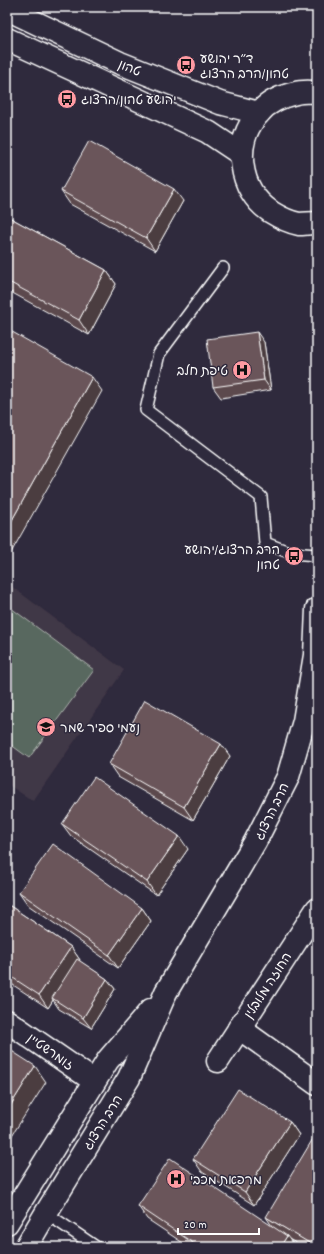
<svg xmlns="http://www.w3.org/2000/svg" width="324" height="1254" font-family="Dekko,'Playpen Sans Hebrew',sans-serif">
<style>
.built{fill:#413746}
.green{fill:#58675e;stroke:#acb3ae}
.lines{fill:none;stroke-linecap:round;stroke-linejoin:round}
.lane-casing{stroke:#fff;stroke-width:14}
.street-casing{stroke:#fff;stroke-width:25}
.secondary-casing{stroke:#fff;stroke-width:25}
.lane{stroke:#2f2a3d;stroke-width:11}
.street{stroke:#2f2a3d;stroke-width:22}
.secondary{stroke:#2f2a3d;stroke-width:22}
.wall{fill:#5c494d;stroke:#fff}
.shaded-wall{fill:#4b3c3f;stroke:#fff}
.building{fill:#6b555a;stroke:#fff}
.labels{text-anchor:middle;stroke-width:3;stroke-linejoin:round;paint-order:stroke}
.poi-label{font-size:13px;fill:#fff;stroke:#2f2a3d;text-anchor:start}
.street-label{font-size:13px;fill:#fff;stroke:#2f2a3d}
</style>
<rect width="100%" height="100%" fill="#2f2a3d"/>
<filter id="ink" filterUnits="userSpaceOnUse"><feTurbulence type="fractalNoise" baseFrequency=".025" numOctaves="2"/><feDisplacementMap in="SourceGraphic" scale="8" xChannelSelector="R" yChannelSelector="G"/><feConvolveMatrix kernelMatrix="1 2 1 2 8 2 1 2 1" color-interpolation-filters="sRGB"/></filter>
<g filter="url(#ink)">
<path class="built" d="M 7,583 L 124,670 L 33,801 L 7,784 Z"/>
<path class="green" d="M 7,605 L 94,670 L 29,758 L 7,742 Z"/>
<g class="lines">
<defs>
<g id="lane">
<path d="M 223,268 L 159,354 L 146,410 L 261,497 L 265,543 L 291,553 L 317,555"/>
<path d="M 46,1213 L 96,1247"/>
</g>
<g id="street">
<path d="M 7,1021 L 94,1081"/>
<path d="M 239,1028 L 317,1084"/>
<path d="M 218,1061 L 317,909"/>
</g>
<g id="secondary">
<path d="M 7,9 L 120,63 L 220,103 L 259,113"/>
<path d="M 7,39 L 208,132 L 241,154"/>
<path d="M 317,92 C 310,92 302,91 296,93 C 282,96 268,102 259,113 C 232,142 238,190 271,212 C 279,217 289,222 299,224 C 304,224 311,223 317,223"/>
<path d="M 7,1223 L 108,1060 L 151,1010"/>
<path d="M 26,1247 L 46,1213 L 129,1078 L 166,992 L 255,842 L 288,777 L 304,721 L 315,655 L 317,609"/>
</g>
</defs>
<use href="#lane" class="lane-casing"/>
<use href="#street" class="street-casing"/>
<use href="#secondary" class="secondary-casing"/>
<use href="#lane" class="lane"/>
<use href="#street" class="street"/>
<use href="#secondary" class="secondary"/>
</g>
<g class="wall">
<path d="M 61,191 L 183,201 L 155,251 L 70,204 Z"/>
<path d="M 7,216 L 106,270 L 116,284 L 89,335 L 7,290 Z"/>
<path d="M 264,342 L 271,390 L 221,398 L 213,387 Z"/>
<path d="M 230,756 L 193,820 L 118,777 L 109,764 Z"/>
<path d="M 62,824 L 188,849 L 156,895 L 71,836 Z"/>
<path d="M 19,892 L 142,908 L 151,921 L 118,968 L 28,905 Z"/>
<path d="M 7,904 L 71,947 L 80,960 L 79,961 L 107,979 L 115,989 L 91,1028 L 59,1009 L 53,1000 L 48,1008 L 7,981 Z"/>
<path d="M 290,1122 L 299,1135 L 254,1205 L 202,1172 L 193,1159 Z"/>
<path d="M 138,1206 L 272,1226 L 266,1217 L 317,1247 L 303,1247 L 289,1239 L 295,1247 L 189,1247 L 147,1219 Z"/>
</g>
<g class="shaded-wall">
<path d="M 174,189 L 183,201 L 155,251 L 146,238 Z"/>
<path d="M 106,270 L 116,284 L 89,335 L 79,320 Z"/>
<path d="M 257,332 L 264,342 L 271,390 L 264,380 Z"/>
<path d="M 92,377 L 102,391 L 8,558 L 7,556 L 7,529 Z"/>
<path d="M 221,744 L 230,756 L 193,820 L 184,807 Z"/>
<path d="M 179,836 L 188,849 L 156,895 L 147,882 Z"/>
<path d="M 142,908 L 151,921 L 118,968 L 109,955 Z"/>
<path d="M 71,947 L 80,960 L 54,999 L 52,998 L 53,1000 L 48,1008 L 39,995 Z"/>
<path d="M 107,979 L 115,989 L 91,1028 L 83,1018 Z"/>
<path d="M 35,1066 L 46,1082 L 9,1140 L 7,1138 L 7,1111 Z"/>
<path d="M 290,1122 L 299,1135 L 254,1205 L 245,1192 Z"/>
<path d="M 287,1236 L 295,1247 L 280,1247 Z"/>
</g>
<g class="building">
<path d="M 89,141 L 174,189 L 146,238 L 61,191 Z"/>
<path d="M 7,216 L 106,270 L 79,320 L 7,281 Z"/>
<path d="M 7,329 L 92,377 L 7,529 Z"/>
<path d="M 257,332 L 264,380 L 213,387 L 207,339 Z"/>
<path d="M 145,700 L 221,744 L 184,807 L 109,764 Z"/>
<path d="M 94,777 L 179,836 L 147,882 L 62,824 Z"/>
<path d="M 53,844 L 142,908 L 109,955 L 19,892 Z"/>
<path d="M 7,904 L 71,947 L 39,995 L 7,974 Z"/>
<path d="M 77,959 L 107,979 L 83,1018 L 52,998 Z"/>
<path d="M 7,1048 L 35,1066 L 7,1111 Z"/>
<path d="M 238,1089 L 290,1122 L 245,1192 L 193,1159 Z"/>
<path d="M 317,1132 L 317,1247 L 316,1247 L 266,1217 Z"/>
<path d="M 170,1158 L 287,1236 L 280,1247 L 199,1247 L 138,1206 Z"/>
</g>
</g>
<defs>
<symbol id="bus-disc" viewBox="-11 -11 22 22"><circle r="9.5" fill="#ff9aa2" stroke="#2f2a3d"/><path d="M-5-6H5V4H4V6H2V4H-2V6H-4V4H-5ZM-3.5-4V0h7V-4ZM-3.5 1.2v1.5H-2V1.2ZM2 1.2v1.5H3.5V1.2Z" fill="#111"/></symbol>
<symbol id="hospital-disc" viewBox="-11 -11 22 22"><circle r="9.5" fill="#ff9aa2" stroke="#2f2a3d"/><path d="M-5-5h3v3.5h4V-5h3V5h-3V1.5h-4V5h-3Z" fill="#111"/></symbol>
<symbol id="school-disc" viewBox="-11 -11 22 22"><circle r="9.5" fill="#ff9aa2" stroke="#2f2a3d"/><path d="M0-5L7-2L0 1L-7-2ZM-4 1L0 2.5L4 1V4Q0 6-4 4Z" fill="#111"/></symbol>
</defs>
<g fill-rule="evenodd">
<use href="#bus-disc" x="175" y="54" width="22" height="22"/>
<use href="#bus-disc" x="56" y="88" width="22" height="22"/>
<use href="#hospital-disc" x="231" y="359" width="22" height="22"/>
<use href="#bus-disc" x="283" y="545" width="22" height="22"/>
<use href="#school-disc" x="35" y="716" width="22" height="22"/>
<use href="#hospital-disc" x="165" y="1168" width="22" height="22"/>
</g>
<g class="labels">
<g class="poi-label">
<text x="200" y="63">ד״ר יהושע<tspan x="200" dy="15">טהון/הרב הרצוג</tspan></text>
<text x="81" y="104">יהושע טהון/הרצוג</text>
<text x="228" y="375" text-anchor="end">טיפת חלב</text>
<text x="280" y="554" text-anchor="end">הרב הרצוג/יהושע<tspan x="280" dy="15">טהון</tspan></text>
<text x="60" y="732">נעמי ספיר שמר</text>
<text x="190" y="1184">מרפאת מכבי</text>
</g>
<g class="street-label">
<text transform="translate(130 67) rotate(22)" y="5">טהון</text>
<text transform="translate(271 811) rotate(-64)" y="5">הרב הרצוג</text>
<text transform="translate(267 985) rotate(-57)" y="5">החוזה מלובלין</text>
<text transform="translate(51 1051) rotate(35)" y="5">זומרשטיין</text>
<text transform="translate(102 1122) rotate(-58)" y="5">הרב הרצוג</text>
</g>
</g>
<rect width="324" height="1254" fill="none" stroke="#2f2a3d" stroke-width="24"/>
<rect x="12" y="12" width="300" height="1230" fill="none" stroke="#fff" stroke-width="1.5" filter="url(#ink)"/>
<path d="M178 1228v6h81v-6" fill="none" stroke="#ffffff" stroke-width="2"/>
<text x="184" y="1228" font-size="12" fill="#ffffff" stroke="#2f2a3d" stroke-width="3" paint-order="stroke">20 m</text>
</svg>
